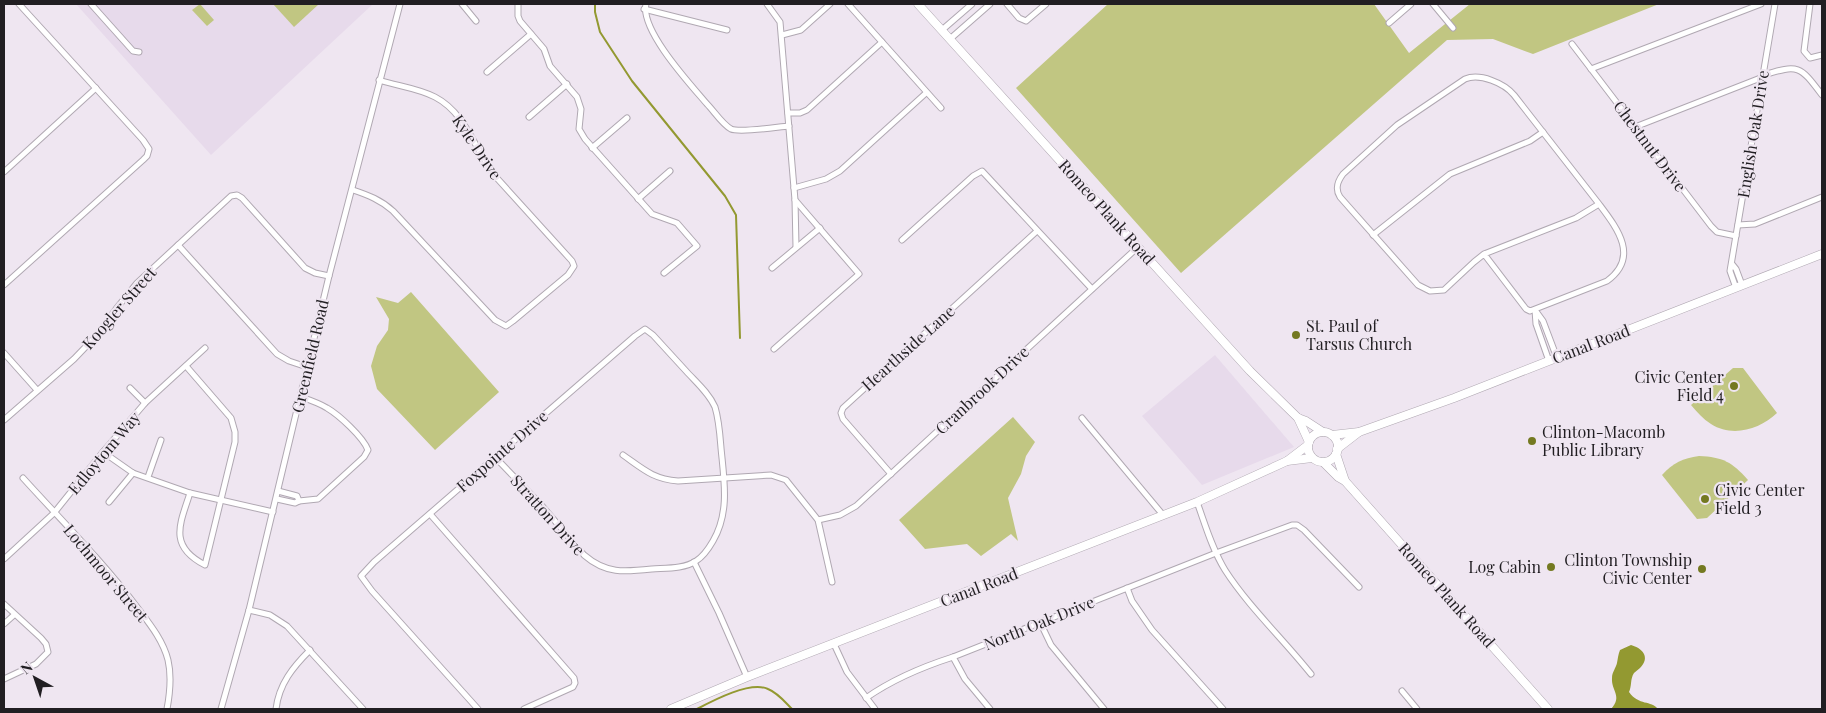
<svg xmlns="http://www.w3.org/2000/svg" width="1826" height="713" font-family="'Playfair Display',serif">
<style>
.built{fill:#e7daeb}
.green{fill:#c1c682}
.water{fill:#939931}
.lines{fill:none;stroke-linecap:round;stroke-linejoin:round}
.stream{stroke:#939931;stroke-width:2}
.street-casing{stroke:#b0a8b2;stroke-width:7}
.secondary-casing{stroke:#b0a8b2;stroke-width:9}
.street{stroke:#fff;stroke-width:5}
.secondary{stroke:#fff;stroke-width:8}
.poi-dot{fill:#747921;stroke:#efe6f1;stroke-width:2}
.labels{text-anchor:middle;stroke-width:4.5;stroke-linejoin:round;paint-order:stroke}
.street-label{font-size:16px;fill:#211e22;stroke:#efe6f1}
.poi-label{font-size:16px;fill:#211e22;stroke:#efe6f1;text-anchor:start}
</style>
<rect width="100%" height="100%" fill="#efe6f1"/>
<g class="built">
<path d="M 76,4 L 373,4 L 211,155 Z"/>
<path d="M 1215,355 L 1294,447 L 1202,485 L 1142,416 Z"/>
</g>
<g class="green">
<path d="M 200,4 L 214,20 L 207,26 L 192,10 Z"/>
<path d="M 273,4 L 319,4 L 294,27 Z"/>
<path d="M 1108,4 L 1374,4 L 1409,53 L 1470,4 L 1659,4 L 1533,54 L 1493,39 L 1447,40 L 1181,273 L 1016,88 Z"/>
<path d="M 411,292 L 499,392 L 435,450 L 377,389 L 371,366 L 377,346 L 388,330 L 389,319 L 376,297 L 398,303 Z"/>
<path d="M 1733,368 L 1743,368 L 1777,413 C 1760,429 1733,438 1711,424 C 1703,419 1697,412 1691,405 Z"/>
<path d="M 1013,417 L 1035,442 L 1026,456 L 1021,474 L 1008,498 L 1018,541 L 1011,534 L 981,556 L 967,544 L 925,549 L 899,520 Z"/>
<path d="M 1699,456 C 1723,457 1732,462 1748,480 L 1707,518 L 1697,519 L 1662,475 C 1673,463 1683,458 1699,456 Z"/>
</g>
<path class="water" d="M 1631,645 C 1642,648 1651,657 1640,668 C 1638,670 1636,671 1634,673 C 1630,679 1632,686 1629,692 C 1639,706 1651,700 1658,709 L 1611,709 C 1623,696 1611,691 1612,678 C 1612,672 1616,668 1617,663 C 1618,658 1618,655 1620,650 Z"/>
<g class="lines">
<g class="stream">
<path d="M 595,4 L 595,12 L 600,32 L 632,81 L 725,196 L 736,215 L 740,338"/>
<path d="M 697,709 C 714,700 750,681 768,689 C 778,693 785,702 792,709"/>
</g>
<defs>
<g id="street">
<path d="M 91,4 L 133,51 L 139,52"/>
<path d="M 462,4 L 476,21"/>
<path d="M 518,4 L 518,16 L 520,21 L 544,49 L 550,66 L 577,97 L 581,109 L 579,129 L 585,139 L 652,214 L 677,223 L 697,246 L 664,273"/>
<path d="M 646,4 C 640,30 690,84 707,104 C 714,111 722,124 731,129 C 740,133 777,127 789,126"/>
<path d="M 767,4 L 780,22 L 795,200 L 859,274 L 774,349"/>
<path d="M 848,4 L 941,108"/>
<path d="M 1007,4 L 1019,18 L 1026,21 L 1046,4"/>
<path d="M 1433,4 L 1453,28"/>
<path d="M 1810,4 L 1804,51 L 1810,58 L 1822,55"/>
<path d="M 644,9 L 727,30"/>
<path d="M 1389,23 L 1411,4"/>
<path d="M 942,30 L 972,4"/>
<path d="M 782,35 L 801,30 L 830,4"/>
<path d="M 950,39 L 990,4"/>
<path d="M 1572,44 L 1711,226 L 1717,232 L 1736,236"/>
<path d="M 1591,69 L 1761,4"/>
<path d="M 487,72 L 531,34"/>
<path d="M 1764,75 C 1799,64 1800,66 1822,95"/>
<path d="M 788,113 L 800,113 L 807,110 L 882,42"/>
<path d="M 529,117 L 567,84"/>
<path d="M 1635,127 L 1763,77"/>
<path d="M 592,148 L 627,118"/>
<path d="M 4,172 L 96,88"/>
<path d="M 794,188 L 826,179 L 840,171 L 926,93"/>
<path d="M 353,190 C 368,195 381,200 393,211 L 495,320 L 506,326 L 513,321 L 568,275 L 574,266 L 572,261 L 495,176 C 475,150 466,113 435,97 C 418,88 397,86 379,80"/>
<path d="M 638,199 L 670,171"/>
<path d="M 795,200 L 796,247"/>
<path d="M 1738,225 L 1755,224 L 1822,197"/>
<path d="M 1373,235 L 1450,174 L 1530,141 L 1543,132"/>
<path d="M 902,240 L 973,176 L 982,171 L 1092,289"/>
<path d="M 178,245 L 277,354 L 289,361 L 307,367"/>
<path d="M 1484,254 L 1526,309 L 1530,311 L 1607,281 C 1640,257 1617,228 1599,204 L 1514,95 C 1504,83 1480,73 1465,79 L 1397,125 L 1343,174 C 1337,182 1335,189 1340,197 L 1418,285 L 1430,291 L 1444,290 L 1474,262 L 1484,254 L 1576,218 L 1599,204"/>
<path d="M 1732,264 L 1736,269 L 1742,285"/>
<path d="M 772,268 L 820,228"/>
<path d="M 4,285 L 143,160 L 147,156 L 149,149 L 143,140 L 19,4"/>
<path d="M 1736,288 L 1730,271 L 1775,4"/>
<path d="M 4,353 L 37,390"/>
<path d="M 1549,361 L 1536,324 L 1535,310 L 1543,321 L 1557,358"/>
<path d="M 186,366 L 231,418 L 235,432 L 235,442 L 205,565 C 168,546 180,524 190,493"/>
<path d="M 130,388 L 145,403"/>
<path d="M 1082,418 L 1163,515"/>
<path d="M 4,420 L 74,359 L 97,335 L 116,309 L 137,283 L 231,196 L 237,195 L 242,198 L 305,268 L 315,273 L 329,276"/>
<path d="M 103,452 L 133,473 L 190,493 L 273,512"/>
<path d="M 623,455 C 643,469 653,479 678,481 L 771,475 L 786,480 L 818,520 L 832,582"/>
<path d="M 891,474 L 843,419 L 841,413 L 843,408 L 1037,231"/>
<path d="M 148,477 L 161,440"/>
<path d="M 23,478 C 62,521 102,561 137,607 C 149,623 163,640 168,660 C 172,677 170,693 167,709"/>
<path d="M 277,499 L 295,503 L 299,501 L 297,496 L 278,491"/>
<path d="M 299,501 L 318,499 L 364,457 L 368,450 C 363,437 339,415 327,408 C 319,403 310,400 301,397"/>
<path d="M 109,502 L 133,473"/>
<path d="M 1197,502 C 1205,524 1212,549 1225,570 C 1248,606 1284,640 1311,674"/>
<path d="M 430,514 L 574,678 L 575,683 L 573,687 L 524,709"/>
<path d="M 818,520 L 840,515 L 856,506 L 1138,247"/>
<path d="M 4,559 L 54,513 L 103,452 L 145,403 L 205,348"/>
<path d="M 694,562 L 719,613 L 747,677"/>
<path d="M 1127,588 L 1132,601 L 1152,630 L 1223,709"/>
<path d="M 4,604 L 41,638 L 46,644 L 48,652 L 36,664 L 4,679"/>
<path d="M 249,610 L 270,615 L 287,626 L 363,709"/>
<path d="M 1040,622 L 1051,645 L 1104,709"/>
<path d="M 4,624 L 14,615"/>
<path d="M 834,644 L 847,672 L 875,709"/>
<path d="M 953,657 L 965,679 L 990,709"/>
<path d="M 1402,691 L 1417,709"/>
<path d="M 866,698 C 893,679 922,667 953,657 L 1216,553 L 1292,525 L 1297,525 L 1304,530 L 1359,587"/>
<path d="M 221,709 L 249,610 L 329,276 L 400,4"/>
<path d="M 276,709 C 279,684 293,667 310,650"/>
<path d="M 478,709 L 372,591 L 361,576 L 374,562 L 635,336 L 645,329 L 653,335 C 664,347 675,359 686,371 C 696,382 709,393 715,407 C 719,420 720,435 721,448 C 724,480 730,512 713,541 C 709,548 704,556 696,561 C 684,569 666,568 652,569 C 624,572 606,574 584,555 L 543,507 L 495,457"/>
</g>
<g id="secondary">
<path d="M 918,4 L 1250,371 L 1298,418 L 1306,421 L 1323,432"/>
<path d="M 1298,418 L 1309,442"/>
<circle cx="1323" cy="447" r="15"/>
<path d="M 1332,435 L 1359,432 L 1454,398 L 1822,254"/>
<path d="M 1337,449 L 1359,432"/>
<path d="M 1336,454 L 1345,481"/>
<path d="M 1287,461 L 1312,458"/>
<path d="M 1323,462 L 1338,477 L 1345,481 L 1548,709"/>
<path d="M 671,709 L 747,677 L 1197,502 L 1287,461 L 1308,445"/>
</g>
</defs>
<use href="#street" class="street-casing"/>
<use href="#secondary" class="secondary-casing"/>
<use href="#street" class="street"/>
<use href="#secondary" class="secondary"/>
</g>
<g class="poi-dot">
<circle cx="1296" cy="335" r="5"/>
<circle cx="1734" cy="386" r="5"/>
<circle cx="1532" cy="441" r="5"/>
<circle cx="1705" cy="499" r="5"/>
<circle cx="1551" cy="567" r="5"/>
<circle cx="1702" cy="569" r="5"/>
</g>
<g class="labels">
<g class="street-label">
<text transform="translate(1753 134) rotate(-81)" y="6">English Oak Drive</text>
<text transform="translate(1650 146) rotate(53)" y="6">Chestnut Drive</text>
<text transform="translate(477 147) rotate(56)" y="6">Kyle Drive</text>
<text transform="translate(1107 212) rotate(48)" y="6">Romeo Plank Road</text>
<text transform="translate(119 308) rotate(-49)" y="6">Koogler Street</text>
<text transform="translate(1591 344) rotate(-21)" y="6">Canal Road</text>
<text transform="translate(908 348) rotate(-42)" y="6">Hearthside Lane</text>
<text transform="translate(310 356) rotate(-77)" y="6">Greenfield Road</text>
<text transform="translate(982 390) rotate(-43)" y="6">Cranbrook Drive</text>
<text transform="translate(502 451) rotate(-41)" y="6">Foxpointe Drive</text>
<text transform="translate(104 453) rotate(-50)" y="6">Edloytom Way</text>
<text transform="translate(548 515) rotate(48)" y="6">Stratton Drive</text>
<text transform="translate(106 573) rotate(50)" y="6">Lochmoor Street</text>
<text transform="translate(979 587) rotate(-21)" y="6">Canal Road</text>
<text transform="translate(1447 595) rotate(48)" y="6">Romeo Plank Road</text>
<text transform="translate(1039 623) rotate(-22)" y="6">North Oak Drive</text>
</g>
<g class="poi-label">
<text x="1306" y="332">St. Paul of<tspan x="1306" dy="18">Tarsus Church</tspan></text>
<text x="1724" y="383" text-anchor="end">Civic Center<tspan x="1724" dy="18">Field 4</tspan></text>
<text x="1542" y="438">Clinton-Macomb<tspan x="1542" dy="18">Public Library</tspan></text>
<text x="1715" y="496">Civic Center<tspan x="1715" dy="18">Field 3</tspan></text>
<text x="1692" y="566" text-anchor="end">Clinton Township<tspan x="1692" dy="18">Civic Center</tspan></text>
<text x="1541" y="573" text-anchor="end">Log Cabin</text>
</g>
</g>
<rect width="1826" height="713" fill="none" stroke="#211e22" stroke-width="10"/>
<g transform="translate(35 678) rotate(320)" stroke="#efe6f1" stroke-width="4" paint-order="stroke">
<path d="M0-4L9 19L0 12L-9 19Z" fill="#211e22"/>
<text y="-8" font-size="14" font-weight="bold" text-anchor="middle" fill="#211e22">N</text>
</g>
</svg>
